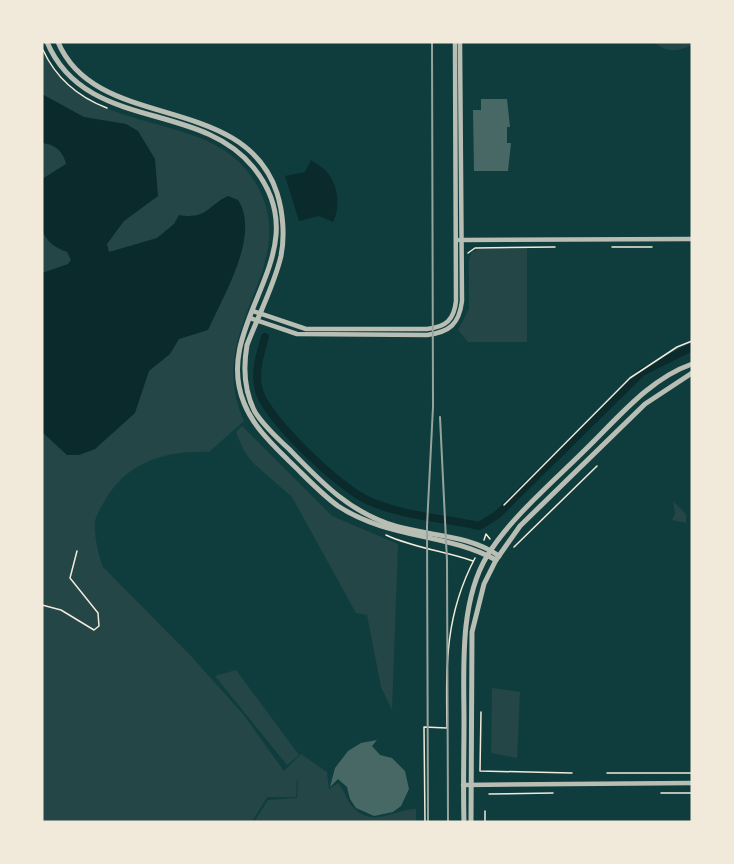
<svg xmlns="http://www.w3.org/2000/svg" width="734" height="864" font-family="Rubik,sans-serif">
<style>
.green{fill:#244646}
.water{fill:#0a2a2b}
.lines{fill:none;stroke-linecap:round;stroke-linejoin:round}
.canal{stroke:#0a2a2b;stroke-width:8}
.building{fill:#486865}
.path{stroke:#f1e9da;stroke-width:1.5}
.minor{stroke:#b8beb3;stroke-width:4.5}
.tertiary{stroke:#b8beb3;stroke-width:5}
.rail{stroke:#97a49c;stroke-width:2}
</style>
<rect width="100%" height="100%" fill="#0f3d3e"/>
<g class="green">
<path d="M 654,42 L 692,42 L 692,45 C 677,52 667,53 654,42 Z"/>
<path d="M 42,51 C 89,143 210,105 255,182 C 306,267 201,326 244,421 L 209,452 C 165,450 124,463 103,504 C 100,509 96,516 95,521 C 94,536 98,554 103,567 L 191,656 L 243,714 L 284,771 L 301,754 L 327,772 L 329,789 L 338,783 C 345,791 346,800 353,807 C 374,829 393,809 416,809 L 416,822 L 254,822 L 268,800 L 297,798 L 298,781 L 293,778 L 297,781 L 296,797 L 267,797 L 252,822 L 42,822 Z"/>
<path d="M 527,248 L 527,342 L 468,342 L 458,330 L 469,309 L 469,259 L 472,252 L 479,249 Z"/>
<path d="M 242,426 L 332,516 L 398,544 L 392,710 L 381,687 L 367,615 L 356,613 L 292,497 L 253,463 L 244,451 L 236,432 Z"/>
<path d="M 673,501 L 686,514 L 686,523 L 672,520 L 675,514 Z"/>
<path d="M 236,670 L 299,755 L 287,765 L 215,676 Z"/>
<path d="M 492,688 L 520,692 L 517,758 L 491,753 Z"/>
</g>
<g class="water">
<path d="M 42,94 L 84,117 L 126,124 L 138,131 L 155,159 L 158,196 L 124,221 L 107,244 L 109,252 L 157,238 L 174,224 L 179,215 C 207,220 208,205 228,196 L 238,200 C 261,235 223,296 208,330 L 179,339 L 170,354 L 149,371 L 135,413 L 95,449 L 79,455 L 67,455 L 42,432 L 42,273 L 68,264 L 71,260 L 67,252 C 31,240 42,211 42,179 L 66,164 C 63,151 55,144 42,143 Z"/>
<path d="M 311,160 C 316,164 323,167 327,172 C 338,184 341,208 333,222 L 319,216 L 299,221 L 285,176 L 305,172 Z"/>
</g>
<g class="lines">
<path class="canal" d="M 265,337 C 260,354 254,373 259,391 C 268,420 340,488 367,500 C 401,516 443,518 479,526 L 497,515 L 642,372 L 692,347"/>
</g>
<g class="building">
<path d="M 481,99 L 507,99 L 510,127 L 507,127 L 507,143 L 511,143 L 508,171 L 474,171 L 473,110 L 481,110 Z"/>
<path d="M 377,740 L 372,746 L 380,755 L 392,758 L 405,771 L 409,789 L 401,806 L 393,812 L 374,816 L 356,808 L 350,799 L 347,787 L 338,779 L 330,787 L 335,768 L 348,751 L 361,743 Z"/>
</g>
<g class="lines">
<g class="path">
<path d="M 43,50 C 56,78 78,97 107,108"/>
<path d="M 612,247 L 652,247"/>
<path d="M 468,253 L 475,248 L 555,247"/>
<path d="M 504,505 L 630,378 L 677,347 L 692,341"/>
<path d="M 386,535 C 414,548 444,551 473,561"/>
<path d="M 484,540 L 486,534 L 490,539"/>
<path d="M 514,547 L 597,466"/>
<path d="M 42,605 L 61,610 L 94,630 L 99,626 L 98,613 L 70,578 L 77,551"/>
<path d="M 481,712 L 480,771 L 572,773"/>
<path d="M 607,773 L 692,773"/>
<path d="M 661,793 L 692,793"/>
<path d="M 489,794 L 553,793"/>
<path d="M 425,822 L 424,727 L 447,728 C 446,664 445,615 475,558"/>
<path d="M 485,822 L 485,811"/>
</g>
<g class="minor">
<path d="M 459,240 L 692,239"/>
<path d="M 253,311 L 306,329 L 427,329 C 446,327 454,320 456,301 L 455,42"/>
<path d="M 250,318 L 297,334 L 427,335 C 450,332 459,324 462,301 L 460,42"/>
<path d="M 463,785 L 692,783"/>
</g>
<g class="tertiary">
<path d="M 47,42 C 85,132 199,100 253,167 C 323,252 210,321 244,403 C 253,426 271,443 288,460 C 304,475 320,493 338,506 C 388,539 447,533 496,560"/>
<path d="M 58,42 C 96,133 244,91 277,193 C 283,212 285,236 281,256 C 274,286 258,316 247,345 C 243,368 244,391 255,412 C 264,426 277,438 289,449 C 321,482 349,512 395,526 C 429,536 470,535 499,556"/>
<path d="M 464,822 C 463,788 464,755 464,721 C 464,669 459,603 487,556 C 511,517 554,481 586,449 C 618,418 649,379 692,364"/>
<path d="M 471,822 L 472,632 L 484,584 L 496,560 L 520,526 L 645,404 L 692,373"/>
</g>
<g class="rail">
<path d="M 440,417 L 447,561 L 448,822"/>
<path d="M 428,822 L 427,526 L 433,407 L 432,42"/>
</g>
</g>
<rect width="734" height="864" fill="none" stroke="#f1e9da" stroke-width="87"/>
</svg>
